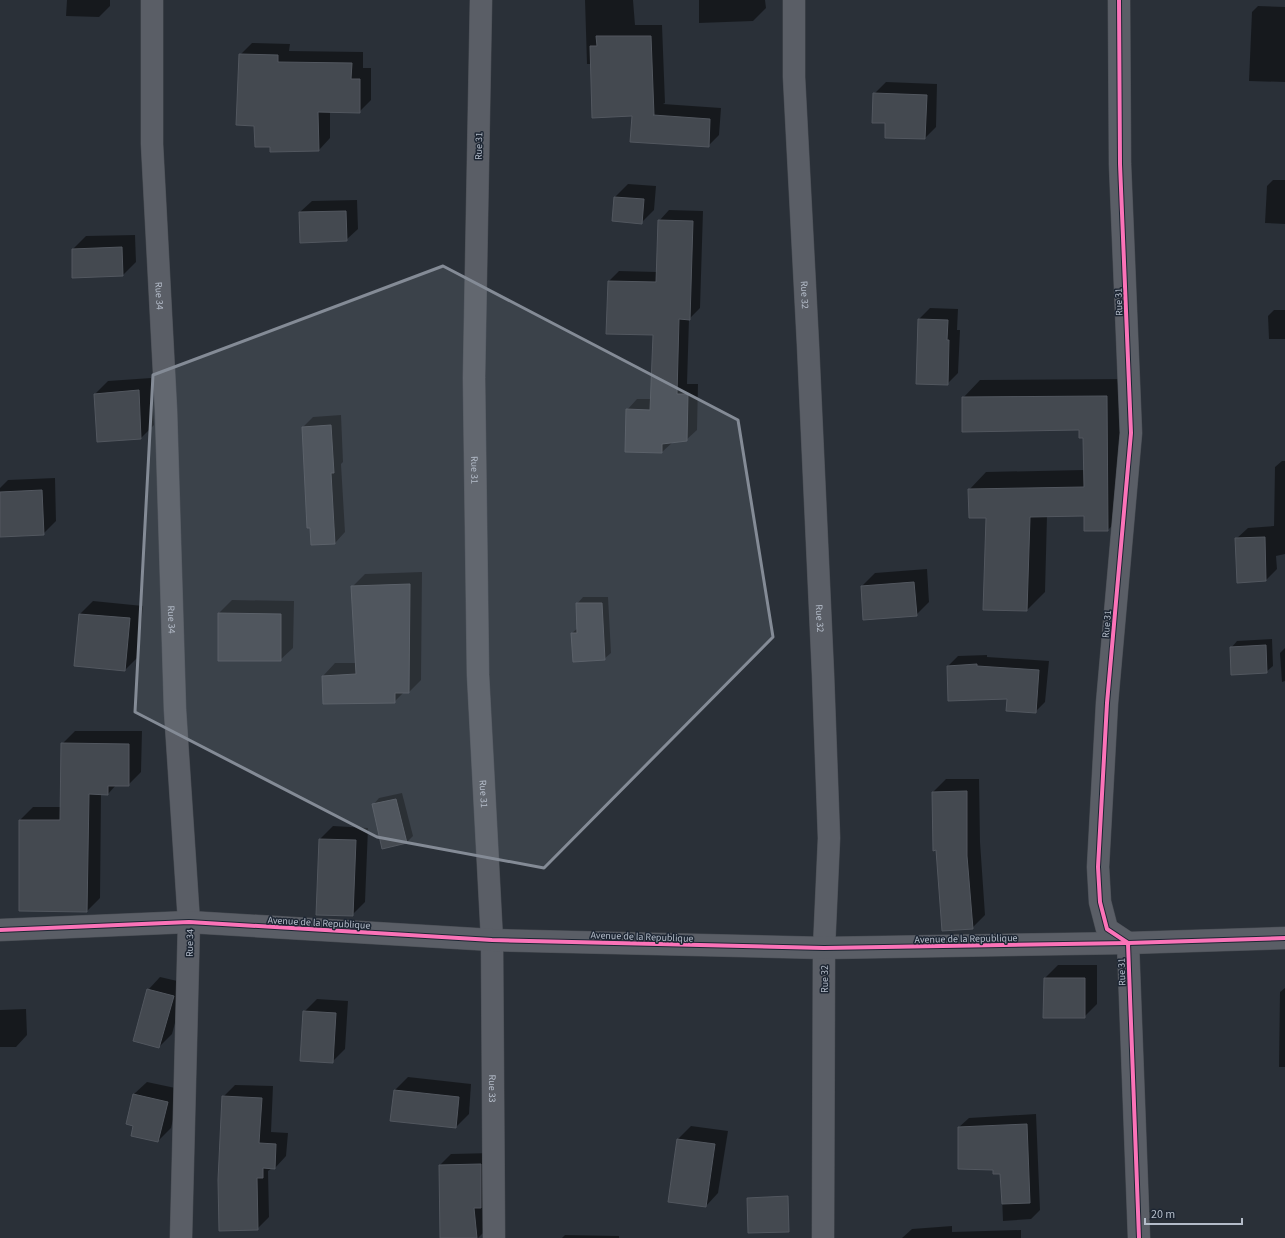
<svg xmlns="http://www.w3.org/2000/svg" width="1285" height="1238" font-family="'Source Sans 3',sans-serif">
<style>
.shadow{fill:#0007}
.building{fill:#444950;stroke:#52575f}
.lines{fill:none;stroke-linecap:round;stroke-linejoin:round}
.street-casing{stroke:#484c53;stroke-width:23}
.street{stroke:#5a5e66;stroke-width:22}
.cycleway-casing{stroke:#1d2633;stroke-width:6}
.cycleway{stroke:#fb73b8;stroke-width:4}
.marked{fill:#848b96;fill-opacity:0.2;stroke:#848b96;stroke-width:3;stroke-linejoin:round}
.labels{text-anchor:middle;stroke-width:3;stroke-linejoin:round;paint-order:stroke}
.street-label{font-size:10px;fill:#b4bcc9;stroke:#1d2633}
</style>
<rect width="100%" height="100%" fill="#2a3038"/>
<g class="shadow">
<path d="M 67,0 L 110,0 L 110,6 L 99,17 L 66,16 Z"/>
<path d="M 585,0 L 633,0 L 635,25 L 662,25 L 665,103 L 663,104 L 721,108 L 719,135 L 708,146 L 634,115 L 592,64 L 587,64 Z"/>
<path d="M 699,0 L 765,0 L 766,8 L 753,21 L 699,23 Z"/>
<path d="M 1258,6 L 1285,7 L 1285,82 L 1249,81 L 1252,12 Z"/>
<path d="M 252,43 L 290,44 L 289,51 L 363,52 L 363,68 L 371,68 L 371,100 L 359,112 L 330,111 L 330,138 L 319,150 L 271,146 L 255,125 L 240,55 Z"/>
<path d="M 886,82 L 937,84 L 936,127 L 925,138 L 886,137 L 886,122 L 874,94 Z"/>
<path d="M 1273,180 L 1285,180 L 1285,224 L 1265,223 L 1267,186 Z"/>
<path d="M 628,184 L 656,186 L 654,210 L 641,223 L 613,220 L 615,197 Z"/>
<path d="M 357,200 L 358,229 L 346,240 L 300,212 L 312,201 Z"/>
<path d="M 669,210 L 703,211 L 700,308 L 689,319 L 687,384 L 698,384 L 697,430 L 686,440 L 673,442 L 662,452 L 627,410 L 637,399 L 652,399 L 654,334 L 609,281 L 619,271 L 657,272 L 659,221 Z"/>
<path d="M 135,235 L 136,262 L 123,275 L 73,249 L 86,236 Z"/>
<path d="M 930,308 L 958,309 L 957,330 L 960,330 L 958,373 L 947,384 L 919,319 Z"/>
<path d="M 1274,310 L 1285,310 L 1285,339 L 1269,339 L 1268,316 Z"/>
<path d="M 151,378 L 154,425 L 141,438 L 98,441 L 95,394 L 108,381 Z"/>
<path d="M 1125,379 L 1125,512 L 1108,530 L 1085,515 L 1047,516 L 1045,592 L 1027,610 L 987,517 L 969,490 L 986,472 L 1084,470 L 1084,437 L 1080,429 L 963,398 L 980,380 Z"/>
<path d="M 341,415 L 343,462 L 341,464 L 345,532 L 335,543 L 303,427 L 313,417 Z"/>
<path d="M 1282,461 L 1285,461 L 1285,554 L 1276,556 L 1277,569 L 1266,580 L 1236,539 L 1248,528 L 1274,526 L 1275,467 Z"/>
<path d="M 55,478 L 56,521 L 43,534 L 0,536 L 0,488 L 8,480 Z"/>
<path d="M 927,569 L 929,602 L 916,615 L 862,586 L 875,573 Z"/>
<path d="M 422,572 L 421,680 L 409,692 L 404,692 L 394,702 L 323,676 L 335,663 L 356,663 L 352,587 L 365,574 Z"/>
<path d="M 583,597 L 608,597 L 611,653 L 604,659 L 572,633 L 578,628 L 577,604 Z"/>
<path d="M 232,600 L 294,601 L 293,648 L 280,660 L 219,613 Z"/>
<path d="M 93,601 L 143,606 L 138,657 L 125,670 L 80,614 Z"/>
<path d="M 1272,639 L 1273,666 L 1266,672 L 1231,648 L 1237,641 Z"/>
<path d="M 1285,648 L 1285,681 L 1282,682 L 1280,653 Z"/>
<path d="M 987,655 L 987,657 L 1049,661 L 1045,702 L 1035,712 L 948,666 L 958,656 Z"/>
<path d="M 75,731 L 142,731 L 141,772 L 128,785 L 116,785 L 108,794 L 101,794 L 100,898 L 87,911 L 20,820 L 33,807 L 61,807 L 62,744 Z"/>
<path d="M 946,779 L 979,779 L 980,842 L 985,915 L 972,928 L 933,792 Z"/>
<path d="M 402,793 L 413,836 L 407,842 L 383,848 L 373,805 L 379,798 Z"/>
<path d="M 333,826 L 368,828 L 365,902 L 352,915 L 320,839 Z"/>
<path d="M 1058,965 L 1097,965 L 1097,1004 L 1084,1017 L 1045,978 Z"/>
<path d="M 160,977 L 186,983 L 172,1034 L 159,1047 L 148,990 Z"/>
<path d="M 1285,988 L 1285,1067 L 1279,1067 L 1280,992 Z"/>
<path d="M 317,999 L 348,1001 L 345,1049 L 332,1062 L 304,1012 Z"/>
<path d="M 26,1009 L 27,1035 L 16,1047 L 0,1047 L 0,1010 Z"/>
<path d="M 408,1077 L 471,1084 L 469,1114 L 456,1127 L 395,1090 Z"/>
<path d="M 147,1082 L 180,1089 L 171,1128 L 158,1141 L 134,1125 L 134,1094 Z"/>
<path d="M 235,1085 L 273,1086 L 271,1132 L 288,1133 L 286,1156 L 275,1168 L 272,1168 L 268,1171 L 269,1217 L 257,1229 L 223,1097 Z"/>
<path d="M 1036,1114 L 1040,1210 L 1031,1219 L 1003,1221 L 1001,1173 L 994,1169 L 959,1127 L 969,1118 Z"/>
<path d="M 691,1126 L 728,1131 L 718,1193 L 706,1206 L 678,1139 Z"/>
<path d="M 492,1153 L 487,1229 L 478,1238 L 441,1238 L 440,1165 L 451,1154 Z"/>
<path d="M 952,1226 L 952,1232 L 1021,1230 L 1021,1238 L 902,1238 L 912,1229 Z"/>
<path d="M 565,1235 L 619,1236 L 619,1238 L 562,1238 Z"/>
</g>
<g class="building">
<path d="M 596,36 L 651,36 L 654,115 L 653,115 L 710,119 L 709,147 L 630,142 L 632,116 L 592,118 L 590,46 L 597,46 Z"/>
<path d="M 239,54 L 278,55 L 278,62 L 352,63 L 351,79 L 360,79 L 360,113 L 318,112 L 319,151 L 270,152 L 270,147 L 255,147 L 254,126 L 236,125 Z"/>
<path d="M 873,93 L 927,95 L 925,139 L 885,138 L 885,123 L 872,123 Z"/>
<path d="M 614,197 L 644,199 L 642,224 L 612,221 Z"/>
<path d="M 346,211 L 347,241 L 300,243 L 299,212 Z"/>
<path d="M 658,220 L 693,221 L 690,320 L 679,319 L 677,394 L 688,394 L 687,441 L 662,444 L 662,453 L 625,452 L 626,409 L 650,410 L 653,335 L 606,334 L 608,281 L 656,282 Z"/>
<path d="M 122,247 L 123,276 L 72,278 L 72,249 Z"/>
<path d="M 918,319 L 948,320 L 947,340 L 949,340 L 948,385 L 916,384 Z"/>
<path d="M 139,390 L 141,439 L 97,442 L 94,394 Z"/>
<path d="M 1107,396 L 1108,531 L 1084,531 L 1084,516 L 1030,517 L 1027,611 L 983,610 L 986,518 L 969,518 L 968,489 L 1084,487 L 1083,438 L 1079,438 L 1079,430 L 962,432 L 962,397 Z"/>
<path d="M 331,425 L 334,473 L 331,473 L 335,544 L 311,545 L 310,528 L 307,528 L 302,427 Z"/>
<path d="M 42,490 L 44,535 L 0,537 L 0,492 Z"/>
<path d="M 1265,537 L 1266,581 L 1237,583 L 1235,538 Z"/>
<path d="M 914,582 L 917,616 L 863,620 L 861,586 Z"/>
<path d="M 410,584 L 409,693 L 395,693 L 395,703 L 323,704 L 322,676 L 356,674 L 351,586 Z"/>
<path d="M 576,603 L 602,603 L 605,660 L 573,662 L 571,633 L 577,633 Z"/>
<path d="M 218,613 L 281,614 L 281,661 L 218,661 Z"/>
<path d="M 79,614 L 130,618 L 125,671 L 74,666 Z"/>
<path d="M 1266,645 L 1267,673 L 1231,675 L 1230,647 Z"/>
<path d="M 977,664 L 977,666 L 1039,670 L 1036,713 L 1006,711 L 1007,699 L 948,701 L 947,666 Z"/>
<path d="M 61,743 L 129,744 L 129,786 L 108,786 L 108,795 L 89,794 L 87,912 L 19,911 L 19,820 L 60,820 Z"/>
<path d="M 967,791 L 967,856 L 973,929 L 942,931 L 936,850 L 933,851 L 932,792 Z"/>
<path d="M 396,799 L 407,843 L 382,849 L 372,804 Z"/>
<path d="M 319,839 L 356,840 L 353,916 L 316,915 Z"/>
<path d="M 1044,978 L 1085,978 L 1085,1018 L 1043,1018 Z"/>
<path d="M 147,989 L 174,996 L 159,1048 L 133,1041 Z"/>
<path d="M 303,1011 L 336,1013 L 333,1063 L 300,1061 Z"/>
<path d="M 394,1090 L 459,1097 L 456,1128 L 390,1121 Z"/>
<path d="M 133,1094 L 168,1102 L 158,1142 L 131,1136 L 133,1126 L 126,1124 Z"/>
<path d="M 222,1096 L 262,1098 L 259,1143 L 276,1144 L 275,1169 L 263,1168 L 263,1178 L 257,1178 L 258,1230 L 219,1231 L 218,1180 Z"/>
<path d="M 1027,1124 L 1030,1203 L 1002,1204 L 1000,1174 L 993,1174 L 993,1170 L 958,1169 L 958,1127 Z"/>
<path d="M 677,1139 L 715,1144 L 706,1207 L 668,1202 Z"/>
<path d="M 481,1164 L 481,1208 L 474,1208 L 477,1238 L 440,1238 L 439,1165 Z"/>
<path d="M 788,1196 L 789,1232 L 748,1233 L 747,1198 Z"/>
</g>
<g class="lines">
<defs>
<g id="street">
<path id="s1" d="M 152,0 L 152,144 L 166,410 L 175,710 L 189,922 L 181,1238"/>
<path id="s2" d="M 481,0 L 474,378 L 478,675 L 492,940 L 494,1238"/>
<path id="s3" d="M 794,0 L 794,77 L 808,345 L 823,674 L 829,838 L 824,948 L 823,1238"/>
<path d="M 1119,0 L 1120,164 L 1131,433 L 1107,703 L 1098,867 L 1100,902 L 1107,929 L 1128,943 L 1139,1238"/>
<path d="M 0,930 L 189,922 L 492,940 L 824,948 L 1128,943 L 1285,938"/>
</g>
</defs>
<use href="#street" class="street-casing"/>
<use href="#street" class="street"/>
<defs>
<g id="cycleway">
<path d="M 1119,0 L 1120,164 L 1131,433 L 1107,703 L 1098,867 L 1100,902 L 1107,929 L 1128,943 L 1139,1238"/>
<path d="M 0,930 L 189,922 L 492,940 L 824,948 L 1128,943 L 1285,938"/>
</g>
</defs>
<use href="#cycleway" class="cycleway-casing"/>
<use href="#cycleway" class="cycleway"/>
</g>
<path class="marked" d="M 443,266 L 738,420 L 773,637 L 544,868 L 377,837 L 135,712 L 153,375 Z"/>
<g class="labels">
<g class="street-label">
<text transform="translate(478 146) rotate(-89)" y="4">Rue 31</text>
<text dy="4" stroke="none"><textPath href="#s1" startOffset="296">Rue 34</textPath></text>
<text dy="4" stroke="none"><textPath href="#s3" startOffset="295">Rue 32</textPath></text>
<text transform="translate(1118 302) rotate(-92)" y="4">Rue 31</text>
<text dy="4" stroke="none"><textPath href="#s2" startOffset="470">Rue 31</textPath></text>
<text dy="4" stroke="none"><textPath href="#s1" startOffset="620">Rue 34</textPath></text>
<text dy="4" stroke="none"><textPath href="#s3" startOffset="619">Rue 32</textPath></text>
<text transform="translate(1106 624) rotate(-85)" y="4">Rue 31</text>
<text dy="4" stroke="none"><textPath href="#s2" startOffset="794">Rue 31</textPath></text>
<text transform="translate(319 922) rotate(3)" y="4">Avenue de la Republique</text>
<text transform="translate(642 936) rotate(2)" y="4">Avenue de la Republique</text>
<text transform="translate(966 938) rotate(-1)" y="4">Avenue de la Republique</text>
<text transform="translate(189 943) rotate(-89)" y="4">Rue 34</text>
<text transform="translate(1121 972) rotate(-92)" y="4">Rue 31</text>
<text transform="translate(824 979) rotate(-90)" y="4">Rue 32</text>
<text dy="4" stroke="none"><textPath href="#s2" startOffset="1089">Rue 33</textPath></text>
</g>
</g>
<path d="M1145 1218v6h97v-6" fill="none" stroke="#b4bcc9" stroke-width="2"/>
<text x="1151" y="1218" font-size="12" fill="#b4bcc9" stroke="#1d2633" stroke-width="3" paint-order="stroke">20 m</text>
</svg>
